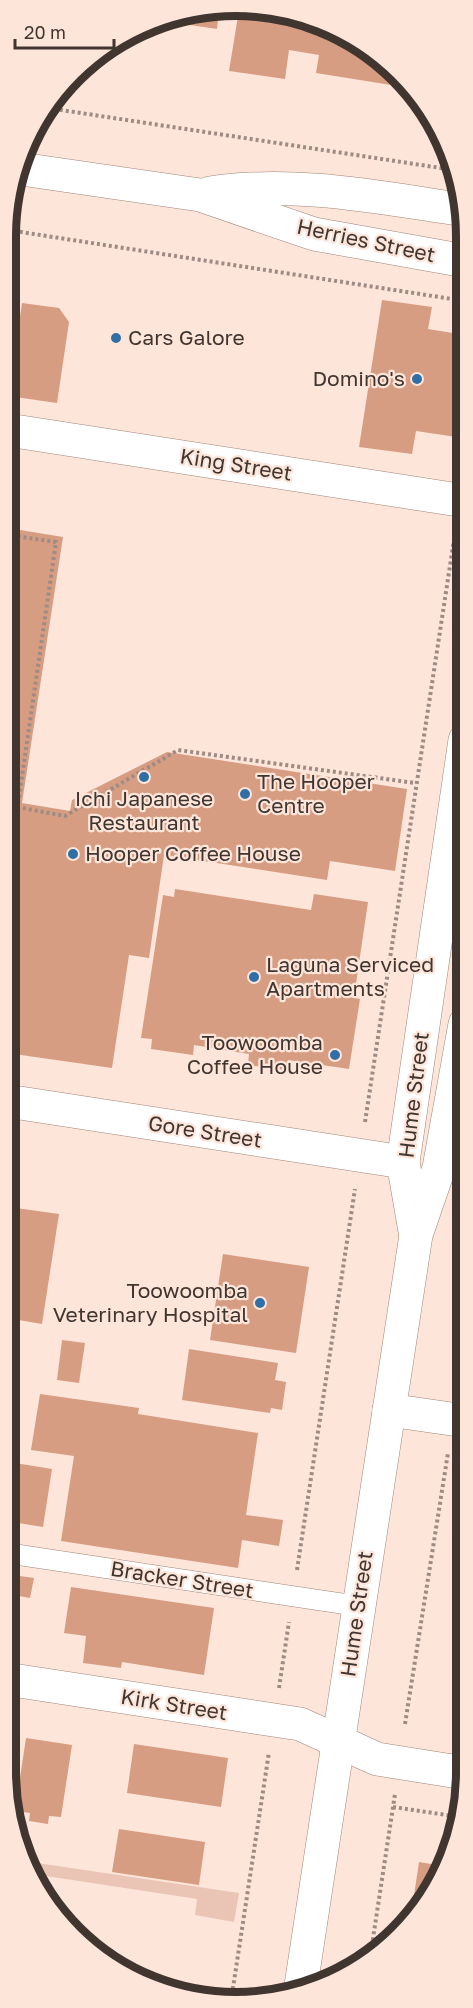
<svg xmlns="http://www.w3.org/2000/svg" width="473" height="2008" font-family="'Golos Text',sans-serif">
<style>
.garden{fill:#eac5b5}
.building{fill:#d69d82}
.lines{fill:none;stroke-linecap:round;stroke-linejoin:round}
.lane-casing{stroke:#a08578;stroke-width:21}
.street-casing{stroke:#a08578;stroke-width:34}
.secondary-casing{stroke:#a08578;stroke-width:34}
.highway-casing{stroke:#a08578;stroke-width:34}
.path{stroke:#9e8c84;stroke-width:4;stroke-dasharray:3 3;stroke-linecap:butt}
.lane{stroke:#fff;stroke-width:20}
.street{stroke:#fff;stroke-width:33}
.secondary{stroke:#fff;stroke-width:33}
.highway{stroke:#fff;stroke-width:33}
.poi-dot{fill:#306fa6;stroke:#fde5da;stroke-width:2}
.labels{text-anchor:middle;stroke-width:4.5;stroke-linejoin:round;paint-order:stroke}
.street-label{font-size:21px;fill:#413530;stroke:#fde5da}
.poi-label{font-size:21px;fill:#413530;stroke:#fde5da;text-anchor:start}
.rim{fill:none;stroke:#413530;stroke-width:8}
</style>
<rect width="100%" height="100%" fill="#fde5da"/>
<path class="garden" d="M 24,1861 L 239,1893 L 234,1922 L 195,1915 L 197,1899 L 33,1874 Z"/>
<g class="building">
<path d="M 267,8 L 339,30 L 400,74 L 410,88 L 316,73 L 319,55 L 289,50 L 285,79 L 229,71 L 239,10 Z"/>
<path d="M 219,11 L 217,29 L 163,21 L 177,14 Z"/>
<path d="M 382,300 L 432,307 L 428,329 L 465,335 L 463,438 L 416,431 L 412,454 L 359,447 Z"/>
<path d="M 22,303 L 59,308 L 69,322 L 57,403 L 8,396 Z"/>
<path d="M 8,528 L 63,537 L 22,803 L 70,811 L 72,800 L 167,752 L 407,789 L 395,871 L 330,861 L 327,880 L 164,855 L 149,958 L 129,955 L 112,1068 L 7,1053 Z"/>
<path d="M 175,889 L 311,910 L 314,894 L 368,902 L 355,990 L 341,988 L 340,995 L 360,999 L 349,1069 L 288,1060 L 286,1070 L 248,1065 L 249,1054 L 194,1045 L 193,1055 L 151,1049 L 152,1039 L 141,1038 L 152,967 L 163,895 L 174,897 Z"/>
<path d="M 9,1207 L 59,1214 L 42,1324 L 7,1318 Z"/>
<path d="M 223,1254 L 309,1267 L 296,1353 L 210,1340 Z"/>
<path d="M 62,1340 L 85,1343 L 79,1383 L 57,1380 Z"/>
<path d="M 189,1349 L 278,1363 L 275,1380 L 286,1382 L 282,1410 L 271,1408 L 270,1413 L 182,1400 Z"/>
<path d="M 40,1394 L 139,1408 L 138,1414 L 258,1433 L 246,1515 L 283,1520 L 279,1546 L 242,1540 L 238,1568 L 61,1541 L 74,1456 L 31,1450 Z"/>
<path d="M 9,1462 L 52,1469 L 43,1527 L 6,1521 Z"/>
<path d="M 6,1574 L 34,1578 L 30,1598 L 19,1596 L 12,1642 L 6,1642 Z"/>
<path d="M 71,1587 L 214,1608 L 204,1675 L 122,1662 L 121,1668 L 83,1663 L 86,1636 L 64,1633 Z"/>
<path d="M 26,1738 L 72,1745 L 61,1817 L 49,1816 L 48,1824 L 29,1821 L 30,1813 L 15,1811 Z"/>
<path d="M 134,1744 L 228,1758 L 221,1807 L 127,1793 Z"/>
<path d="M 119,1829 L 205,1842 L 199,1885 L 112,1872 Z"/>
<path d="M 419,1862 L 443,1866 L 436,1887 L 411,1916 Z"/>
</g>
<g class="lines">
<defs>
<path id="lane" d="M 6,1553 L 358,1606"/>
<g id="street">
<path d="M 8,430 L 465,501"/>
<path d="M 7,1101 L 403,1162"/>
<path d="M 389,1410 L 465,1421"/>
<path d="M 6,1679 L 300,1724 L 377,1759 L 465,1773"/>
</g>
<g id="secondary">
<path d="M 21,169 L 200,195 L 314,234 L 465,261"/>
<path d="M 210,193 C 296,180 381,198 465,210"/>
</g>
<g id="highway">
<path d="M 415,1231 L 403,1162 L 465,740"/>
<path d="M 300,1992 L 416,1235 L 439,1168 L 465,1024"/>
</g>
</defs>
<use href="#lane" class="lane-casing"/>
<use href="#street" class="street-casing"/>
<use href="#secondary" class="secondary-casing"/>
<use href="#highway" class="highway-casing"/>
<g class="path">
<path d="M 48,108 L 454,170"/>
<path d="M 8,230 L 465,301"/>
<path d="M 17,807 L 65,816 L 178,750 L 415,783"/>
<path d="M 7,965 L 17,811 L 56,542 L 8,535"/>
<path d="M 365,1122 L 455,533"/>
<path d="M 458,1386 L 465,1339"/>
<path d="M 297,1570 L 355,1189"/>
<path d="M 279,1688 L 289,1622"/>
<path d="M 405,1724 L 448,1453"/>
<path d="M 393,1807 L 460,1817"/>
<path d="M 370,1958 L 395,1794"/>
<path d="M 231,2001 L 269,1752"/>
</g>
<use href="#lane" class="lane"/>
<use href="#street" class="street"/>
<use href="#secondary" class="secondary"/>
<use href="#highway" class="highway"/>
</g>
<g class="poi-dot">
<circle cx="116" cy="338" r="6"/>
<circle cx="417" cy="379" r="6"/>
<circle cx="144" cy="777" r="6"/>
<circle cx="245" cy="794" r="6"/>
<circle cx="73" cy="854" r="6"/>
<circle cx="254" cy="977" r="6"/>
<circle cx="335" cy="1055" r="6"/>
<circle cx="260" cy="1303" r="6"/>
</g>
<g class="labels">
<g class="street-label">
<text transform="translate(366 241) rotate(12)" y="7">Herries Street</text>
<text transform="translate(236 465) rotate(9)" y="7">King Street</text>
<text transform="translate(414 1095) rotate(-83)" y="7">Hume Street</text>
<text transform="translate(205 1132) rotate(9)" y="7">Gore Street</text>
<text transform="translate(182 1580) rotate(9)" y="7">Bracker Street</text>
<text transform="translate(357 1614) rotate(-82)" y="7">Hume Street</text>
<text transform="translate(174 1705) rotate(9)" y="7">Kirk Street</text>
</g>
<g class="poi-label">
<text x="128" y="345">Cars Galore</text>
<text x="405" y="386" text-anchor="end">Domino's</text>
<text x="257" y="789">The Hooper<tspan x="257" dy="24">Centre</tspan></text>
<text x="144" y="806" text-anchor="middle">Ichi Japanese<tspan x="144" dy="24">Restaurant</tspan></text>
<text x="85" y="861">Hooper Coffee House</text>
<text x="266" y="972">Laguna Serviced<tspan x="266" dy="24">Apartments</tspan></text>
<text x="323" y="1050" text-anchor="end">Toowoomba<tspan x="323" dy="24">Coffee House</tspan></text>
<text x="248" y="1298" text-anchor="end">Toowoomba<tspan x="248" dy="24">Veterinary Hospital</tspan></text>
</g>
</g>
<path d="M0 0H473V2008H0ZM236 16H236A220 220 0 0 1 456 236V1772A220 220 0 0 1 236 1992H236A220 220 0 0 1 16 1772V236A220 220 0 0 1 236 16Z" fill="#fde5da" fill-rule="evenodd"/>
<path class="rim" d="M236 16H236A220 220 0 0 1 456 236V1772A220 220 0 0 1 236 1992H236A220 220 0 0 1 16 1772V236A220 220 0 0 1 236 16Z"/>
<path d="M15 39v9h99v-9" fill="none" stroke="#413530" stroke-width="3"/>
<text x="24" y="39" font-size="18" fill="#413530" stroke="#fde5da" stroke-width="4.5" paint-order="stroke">20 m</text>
</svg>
